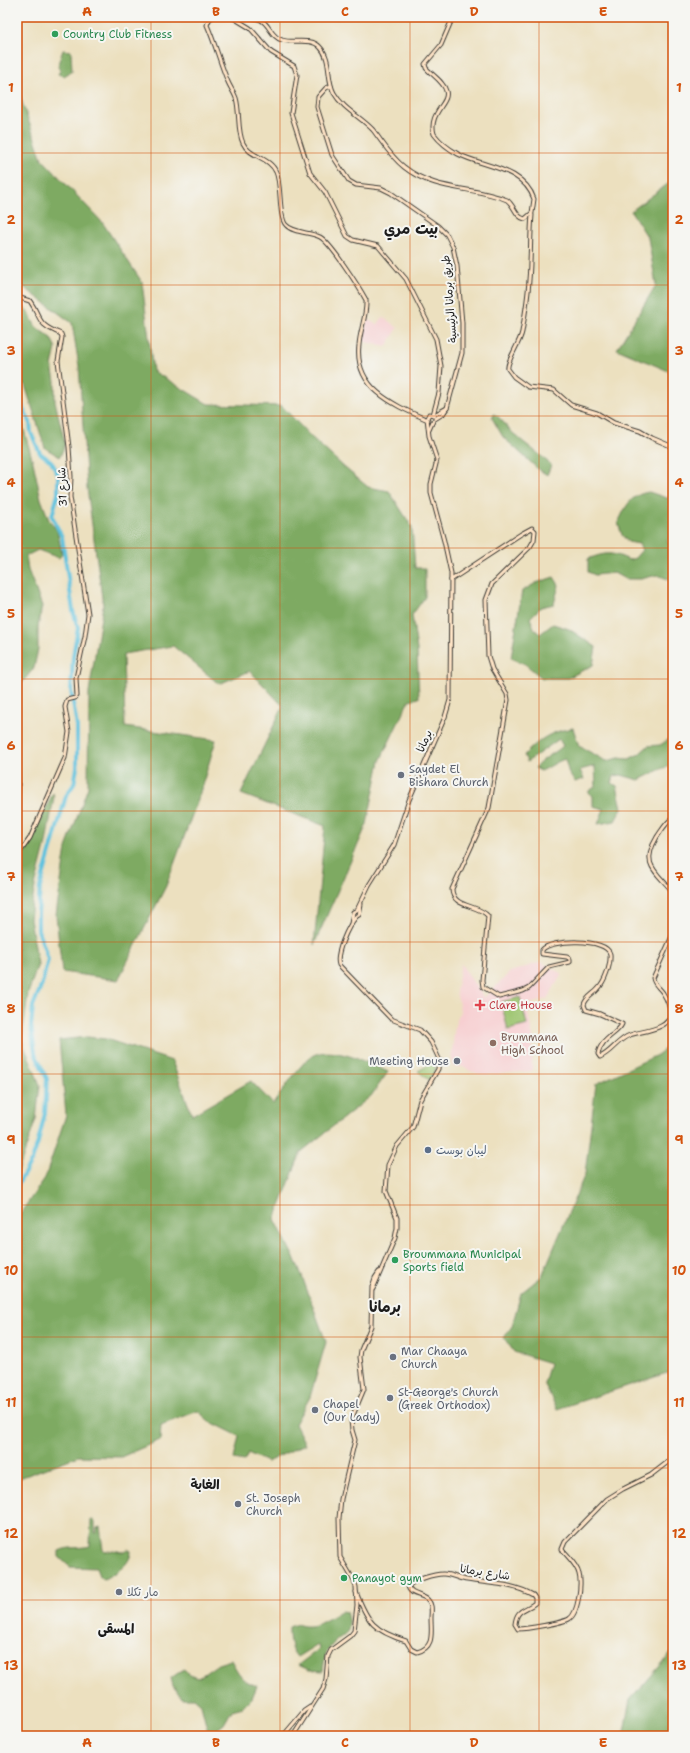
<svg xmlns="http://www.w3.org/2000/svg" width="690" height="1753" font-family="'Shantell Sans','Playpen Sans Arabic',sans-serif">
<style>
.built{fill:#f7cfd1}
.green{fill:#9dc570;stroke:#5c7046}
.forest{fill:#7eaa62;stroke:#4d633f}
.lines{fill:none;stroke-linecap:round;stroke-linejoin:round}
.river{stroke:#60c2de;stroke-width:4}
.secondary-casing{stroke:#3b3934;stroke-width:5}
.secondary{stroke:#ffe4c6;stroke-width:3}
.grid{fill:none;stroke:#d4530e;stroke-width:1;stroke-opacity:0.55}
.leisure-dot{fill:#2e9e5b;stroke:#f6f6f2;stroke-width:1.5}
.worship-dot{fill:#6b7280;stroke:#f6f6f2;stroke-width:1.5}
.health-dot{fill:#e0444e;stroke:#f6f6f2;stroke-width:1.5}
.education-dot{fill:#8d6e63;stroke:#f6f6f2;stroke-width:1.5}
.service-dot{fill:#5c6f8a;stroke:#f6f6f2;stroke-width:1.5}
.labels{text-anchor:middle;stroke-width:4;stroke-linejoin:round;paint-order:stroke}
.leisure-label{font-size:11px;fill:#27864d;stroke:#f6f6f2;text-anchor:start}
.street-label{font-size:11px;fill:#1c1c1c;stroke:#f6f6f2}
.worship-label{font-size:11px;fill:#5b616d;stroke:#f6f6f2;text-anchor:start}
.health-label{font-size:11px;fill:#be3a42;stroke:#f6f6f2;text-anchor:start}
.education-label{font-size:11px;fill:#785e54;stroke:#f6f6f2;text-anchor:start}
.service-label{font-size:11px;fill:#4e5e75;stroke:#f6f6f2;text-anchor:start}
.quarter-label{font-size:13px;font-weight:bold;fill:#1c1c1c;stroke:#f6f6f2}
.district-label{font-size:15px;font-weight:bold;fill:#1c1c1c;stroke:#f6f6f2}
.neatline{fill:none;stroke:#d4530e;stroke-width:1.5}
.grid-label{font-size:13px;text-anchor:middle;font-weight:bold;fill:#d4530e}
</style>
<rect width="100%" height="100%" fill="#f6f6f2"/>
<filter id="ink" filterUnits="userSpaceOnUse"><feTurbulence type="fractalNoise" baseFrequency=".025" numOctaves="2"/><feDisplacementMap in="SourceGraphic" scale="8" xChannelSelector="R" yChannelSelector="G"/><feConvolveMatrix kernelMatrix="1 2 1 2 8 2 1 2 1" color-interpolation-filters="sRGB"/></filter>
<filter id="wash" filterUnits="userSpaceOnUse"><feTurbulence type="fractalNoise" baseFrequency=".012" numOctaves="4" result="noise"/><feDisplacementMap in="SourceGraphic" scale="16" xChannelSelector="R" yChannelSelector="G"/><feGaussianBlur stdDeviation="0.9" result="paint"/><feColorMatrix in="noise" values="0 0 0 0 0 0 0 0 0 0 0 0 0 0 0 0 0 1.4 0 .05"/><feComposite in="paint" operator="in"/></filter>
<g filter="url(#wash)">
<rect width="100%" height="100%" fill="#ece0bf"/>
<g class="built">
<path d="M 383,317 L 398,328 L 386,347 L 362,341 L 367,319 L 377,325 Z"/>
<path d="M 541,962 L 562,974 L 547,999 L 526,1005 L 533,1036 L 532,1071 L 483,1075 L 470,1071 L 465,1067 L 453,1067 L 451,1061 L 455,1025 L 460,1011 L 456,991 L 461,964 L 484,998 L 510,972 Z"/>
</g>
<g class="green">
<path d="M 520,997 L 527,1025 L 508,1030 L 501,1002 Z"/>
<path d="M 436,1061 L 435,1070 L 429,1080 L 418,1071 Z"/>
</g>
<g class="forest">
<path d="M 63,50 L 71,51 L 72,71 L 64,76 L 58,74 L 61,69 L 59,68 L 59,61 Z"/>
<path d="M 17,83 L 23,105 L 42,159 L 102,222 L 142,282 L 153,371 L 208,404 L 282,406 L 310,436 L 345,468 L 368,487 L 389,491 L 412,527 L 415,568 L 425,568 L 425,597 L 412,615 L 417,650 L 419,698 L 409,700 L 380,761 L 367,824 L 314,945 L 325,826 L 241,794 L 283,706 L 250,671 L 219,684 L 173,646 L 123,654 L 125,727 L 216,740 L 198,799 L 166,886 L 118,980 L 62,972 L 56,915 L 66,848 L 88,787 L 89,692 L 103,605 L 87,488 L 79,366 L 72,323 L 22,286 L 17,278 Z"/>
<path d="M 673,180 L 673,373 L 617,349 L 656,285 L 648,238 L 631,211 Z"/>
<path d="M 17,302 L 27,310 L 36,327 L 51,338 L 56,348 L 52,366 L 55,381 L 55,401 L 65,444 L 60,457 L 45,448 L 25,385 L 17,379 Z"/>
<path d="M 17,405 L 33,462 L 41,499 L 49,520 L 57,530 L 62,554 L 59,558 L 38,550 L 26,556 L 28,570 L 42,606 L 38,627 L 38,649 L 34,668 L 17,689 Z"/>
<path d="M 494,414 C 503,419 506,428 514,434 C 526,445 539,453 551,465 L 547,475 L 538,469 L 503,437 L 492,418 Z"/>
<path d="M 649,492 L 667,498 L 673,496 L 673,535 L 667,541 L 673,548 L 673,577 L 668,579 L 657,575 L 641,579 L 625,579 L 614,573 L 595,575 L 588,572 L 588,559 C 606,552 612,552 629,560 L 635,558 L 642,550 L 639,544 L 628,542 L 622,535 L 618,523 C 626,506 630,495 649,492 Z"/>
<path d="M 554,577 L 559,585 L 554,604 L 541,607 L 530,618 L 535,630 L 540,634 L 553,624 L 569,629 L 596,647 L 593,665 L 568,678 L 542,678 L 525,664 L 511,658 L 522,591 L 536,583 Z"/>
<path d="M 573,728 L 579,746 L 606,761 L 619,758 L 629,759 L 639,754 L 648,746 L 660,745 L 673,737 L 673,766 L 663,768 L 639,780 L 621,775 L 614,776 L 612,783 L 617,786 L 622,808 L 615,821 L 598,824 L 604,809 L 593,806 L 593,796 L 588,792 L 596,786 L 595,766 L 580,770 L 584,779 L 575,782 L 569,774 L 565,759 C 555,762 549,768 541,771 L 535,768 C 543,758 554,754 563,746 L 559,739 L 527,762 L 524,755 C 541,738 550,732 573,728 Z"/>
<path d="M 53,793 L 54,797 L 46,843 L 35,886 L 32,903 L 30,919 L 38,964 L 28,994 L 22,1040 L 40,1085 L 36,1119 L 17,1175 L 17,856 L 26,851 Z"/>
<path d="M 87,1037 L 106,1039 L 172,1061 L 192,1115 L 251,1081 L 273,1104 C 283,1091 297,1068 309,1058 C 327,1042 369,1063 388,1072 L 371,1096 L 301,1152 L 275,1219 L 299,1268 L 326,1342 L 310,1397 L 295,1424 L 305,1444 L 267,1462 L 248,1453 L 244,1461 L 234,1459 L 239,1436 L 209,1421 L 198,1411 L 161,1425 L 160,1440 L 121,1457 L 78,1456 L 17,1479 L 17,1218 L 45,1178 L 66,1115 L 59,1040 Z"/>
<path d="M 673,1043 L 673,1371 L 557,1409 L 544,1383 L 550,1363 L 514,1352 L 504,1338 L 512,1326 L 521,1293 L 542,1276 L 585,1174 L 596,1084 L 657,1055 Z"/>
<path d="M 91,1519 L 95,1522 L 95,1533 L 97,1533 L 97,1528 L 100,1527 L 103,1550 L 105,1552 L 114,1550 L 122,1552 L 128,1549 L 131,1551 C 131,1565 115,1573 104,1579 L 99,1576 L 96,1568 L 70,1567 L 59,1557 L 59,1551 C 69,1546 79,1549 90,1546 Z"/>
<path d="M 341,1611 L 346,1612 C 353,1636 346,1630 332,1645 C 325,1652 324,1662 323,1671 L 309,1670 L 298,1665 L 319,1649 L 318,1644 L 297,1657 C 289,1648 289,1638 289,1627 L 297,1624 C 313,1631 327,1619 341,1611 Z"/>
<path d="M 673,1651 L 673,1736 L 623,1736 L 630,1700 Z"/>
<path d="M 231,1660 C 238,1673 242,1681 257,1686 L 252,1698 L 243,1707 L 232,1710 L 224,1724 L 216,1730 L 207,1728 L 201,1704 L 194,1698 L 182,1698 L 173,1686 L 171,1678 L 184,1669 L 190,1675 L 198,1678 L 218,1664 Z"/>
</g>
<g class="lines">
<path class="river" d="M 17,388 L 19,390 L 23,409 L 30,422 L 31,433 L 40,453 L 51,461 L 58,474 L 58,494 L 52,516 L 62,537 L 73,611 L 78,628 L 73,656 L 71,691 L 77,726 L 77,768 L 74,784 L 66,796 L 59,821 L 40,887 L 38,914 L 38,930 L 48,959 L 42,984 L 33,1006 L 31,1026 L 35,1053 L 47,1079 L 45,1113 L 38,1142 L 32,1160 L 17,1186"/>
</g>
</g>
<g filter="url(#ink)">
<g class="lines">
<defs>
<g id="secondary">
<path d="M 212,17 L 209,20 L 207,25 C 215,43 220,63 228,82 C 230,87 234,92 236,98 C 240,111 237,131 243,143 C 249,157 270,157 276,172 C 282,184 278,217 286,225 C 293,233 310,232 320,237 C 331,243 359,287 366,300 C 367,315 360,330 359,345 C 354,389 394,405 428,420"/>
<path d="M 232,17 L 250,28 L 271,52 L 294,66 L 297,75 L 291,113 L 310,173 L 325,192 L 347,236 L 353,240 L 378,246 L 406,279 L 436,339 L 441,366 L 439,393 L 433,415"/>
<path d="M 249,17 C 252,18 257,18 261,20 C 270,25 271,37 282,40 C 294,44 311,37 320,47 C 332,59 326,79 334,93 C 343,109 361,117 373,130 C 383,143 391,157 404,167 C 435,192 474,186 507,200 C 515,206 515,217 525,219 L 532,213 L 534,199 C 523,167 483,167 458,154 C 449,149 440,142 434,134 C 428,113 450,103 446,91 C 444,82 432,75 426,68 L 425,64 L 441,45 L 453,17"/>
<path d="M 331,86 L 326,88 L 318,97 L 317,107 L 332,155 L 349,181 L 356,185 L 381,188 L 391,193 L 438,226 L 447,235 L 453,247 L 457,266 L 462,323 L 462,353 L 447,408 L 443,414 L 435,419"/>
<path d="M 532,215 C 530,236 531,258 529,280 C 528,297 525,315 522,332 C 520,343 506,362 508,369 L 514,377 L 528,387 L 554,390 L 571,405 L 597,413 L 614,423 L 640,431 L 652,438 L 673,447"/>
<path d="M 17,297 L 30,301 C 43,320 35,323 61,334 L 62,337 L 58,361 L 69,447 L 71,477 L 70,497 L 88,614 L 85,636 L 76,678 L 77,696 L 75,698 L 67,700 L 65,707 L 69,732 L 65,758 L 30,838 L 23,848 L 17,853"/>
<path d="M 429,430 L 433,421"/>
<path d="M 451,580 L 521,534 L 532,528 L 535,531 L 534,540 L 530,547 L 492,584 L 486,600 L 488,656 L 492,669 L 507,694 L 508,700 L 489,808 L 452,889 C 452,908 478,904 488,916 L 482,980 L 483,987 L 499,997 L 523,991 L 529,988 L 549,967 L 570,962 L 570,959 L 567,957 L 542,954 L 542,950 C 550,939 607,938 610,954 C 611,965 605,982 598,989 C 594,994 585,998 584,1005 L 586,1010 L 600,1014 L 622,1024 C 618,1034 601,1038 598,1054 L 600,1057 C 612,1052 618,1039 630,1035 C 641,1031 672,1029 670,1013 C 670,1007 666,998 663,993 C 659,987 654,985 653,978 L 673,934"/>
<path d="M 17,757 L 18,787 L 17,805"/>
<path d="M 673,818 C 666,822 662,830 657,837 C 640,865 656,871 673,892"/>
<path d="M 355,917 L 359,915 L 361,904"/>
<path d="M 356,917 C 348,926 335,954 339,965 L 391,1019 L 420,1030 L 431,1042 L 439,1059 L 438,1069 L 420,1100 L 413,1127 L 397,1146 L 388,1165 L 386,1191 L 397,1218 L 397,1228 L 395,1238 L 373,1289"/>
<path d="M 351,924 L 353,912 L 357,910 L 369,885 L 394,845 L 409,800 L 445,717 L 450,700 L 451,573 L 444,541 L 431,493 L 431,484 L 437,460 L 429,436 L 427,418 L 429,414 L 434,415 L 447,408"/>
<path d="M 356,1592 C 368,1623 374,1631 406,1641 L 411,1649 L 417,1652 C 435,1648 431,1632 431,1618 C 431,1612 433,1605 428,1600 C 422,1594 410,1596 408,1586 C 414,1580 434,1574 443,1574 C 451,1574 459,1579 467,1580 C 490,1584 512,1583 533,1595 L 535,1598 L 535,1603 C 525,1611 517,1608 515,1624 L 518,1629 C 526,1629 562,1623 569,1619 C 578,1614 582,1584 579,1574 C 577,1565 569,1558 563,1551 L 562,1549 L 565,1542 L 607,1499 L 623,1489 L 651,1475 L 673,1458"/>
<path d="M 283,1736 L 304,1711 L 310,1707"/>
<path d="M 293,1736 L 323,1689 L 326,1679 L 328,1656 L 331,1650 L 350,1636 L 354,1631 L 357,1605 L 356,1587 L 354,1581 L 340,1557 L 339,1518 L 341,1499 L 355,1440 L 352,1430 L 351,1420 L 364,1389 L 360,1357 L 361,1350 L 371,1326 L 372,1287 L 375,1278 L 379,1272"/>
</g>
</defs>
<use href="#secondary" class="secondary-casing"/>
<use href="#secondary" class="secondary"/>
</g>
</g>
<path class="grid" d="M 151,17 L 151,1736M 280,17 L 280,1736M 410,17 L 410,1736M 539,17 L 539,1736M 17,153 L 673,153M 17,285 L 673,285M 17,416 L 673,416M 17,548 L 673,548M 17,679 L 673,679M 17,811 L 673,811M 17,942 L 673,942M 17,1074 L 673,1074M 17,1205 L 673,1205M 17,1337 L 673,1337M 17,1468 L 673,1468M 17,1600 L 673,1600"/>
<g class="leisure-dot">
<circle cx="55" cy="34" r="4"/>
<circle cx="395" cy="1260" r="4"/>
<circle cx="344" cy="1578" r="4"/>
</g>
<g class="worship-dot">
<circle cx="401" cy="775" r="4"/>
<circle cx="457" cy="1061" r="4"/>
<circle cx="393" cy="1357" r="4"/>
<circle cx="390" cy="1398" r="4"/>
<circle cx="315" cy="1410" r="4"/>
<circle cx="238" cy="1504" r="4"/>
<circle cx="119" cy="1592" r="4"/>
</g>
<path class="health-dot" d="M478 999h4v4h4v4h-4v4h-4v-4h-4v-4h4z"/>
<circle class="education-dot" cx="493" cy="1043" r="4"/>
<circle class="service-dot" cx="428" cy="1150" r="4"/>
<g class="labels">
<g class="leisure-label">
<text x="63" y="38">Country Club Fitness</text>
<text x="403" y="1258">Broummana Municipal<tspan x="403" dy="13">Sports field</tspan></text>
<text x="352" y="1582">Panayot gym</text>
</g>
<g class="street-label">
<text transform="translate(449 299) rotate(-95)" y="4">طريق برمانا الرئيسية</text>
<text transform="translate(62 487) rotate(-92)" y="4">شارع 31</text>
<text transform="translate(424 741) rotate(-66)" y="4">برمانا</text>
<text transform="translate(485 1572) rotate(9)" y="4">شارع برمانا</text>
</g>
<g class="worship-label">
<text x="409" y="773">Saydet El<tspan x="409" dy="13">Bishara Church</tspan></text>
<text x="449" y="1065" text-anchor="end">Meeting House</text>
<text x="401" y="1355">Mar Chaaya<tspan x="401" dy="13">Church</tspan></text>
<text x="398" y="1396">St-George's Church<tspan x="398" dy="13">(Greek Orthodox)</tspan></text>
<text x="323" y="1408">Chapel<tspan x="323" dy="13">(Our Lady)</tspan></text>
<text x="246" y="1502">St. Joseph<tspan x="246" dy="13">Church</tspan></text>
<text x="127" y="1596">مار تكلا</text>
</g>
<g class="health-label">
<text x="489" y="1009">Clare House</text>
</g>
<g class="education-label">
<text x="501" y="1041">Brummana<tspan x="501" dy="13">High School</tspan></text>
</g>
<g class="service-label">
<text x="436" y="1154">ليبان بوست</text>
</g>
<g class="quarter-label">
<text x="205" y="1489">الغابة</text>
<text x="116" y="1633">المسقى</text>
</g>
<g class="district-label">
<text x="411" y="234">بيت مري</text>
<text x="385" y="1312">برمانا</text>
</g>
</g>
<rect width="690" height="1753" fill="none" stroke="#f6f6f2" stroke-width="44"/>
<rect x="22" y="22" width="646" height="1709" class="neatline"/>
<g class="grid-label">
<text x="87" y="16">A</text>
<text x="216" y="16">B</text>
<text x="345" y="16">C</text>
<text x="474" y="16">D</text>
<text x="603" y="16">E</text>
<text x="11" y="92">1</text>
<text x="679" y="92">1</text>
<text x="11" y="224">2</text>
<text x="679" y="224">2</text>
<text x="11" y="355">3</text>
<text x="679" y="355">3</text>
<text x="11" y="487">4</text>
<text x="679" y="487">4</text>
<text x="11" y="618">5</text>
<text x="679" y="618">5</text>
<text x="11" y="750">6</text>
<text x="679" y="750">6</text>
<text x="11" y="881">7</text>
<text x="679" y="881">7</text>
<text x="11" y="1013">8</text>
<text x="679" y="1013">8</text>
<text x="11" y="1144">9</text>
<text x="679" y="1144">9</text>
<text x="11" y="1275">10</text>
<text x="679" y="1275">10</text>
<text x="11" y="1407">11</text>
<text x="679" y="1407">11</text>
<text x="11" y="1538">12</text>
<text x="679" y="1538">12</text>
<text x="11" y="1670">13</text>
<text x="679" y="1670">13</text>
<text x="87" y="1747">A</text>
<text x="216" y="1747">B</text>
<text x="345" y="1747">C</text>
<text x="474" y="1747">D</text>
<text x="603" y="1747">E</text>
</g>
</svg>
